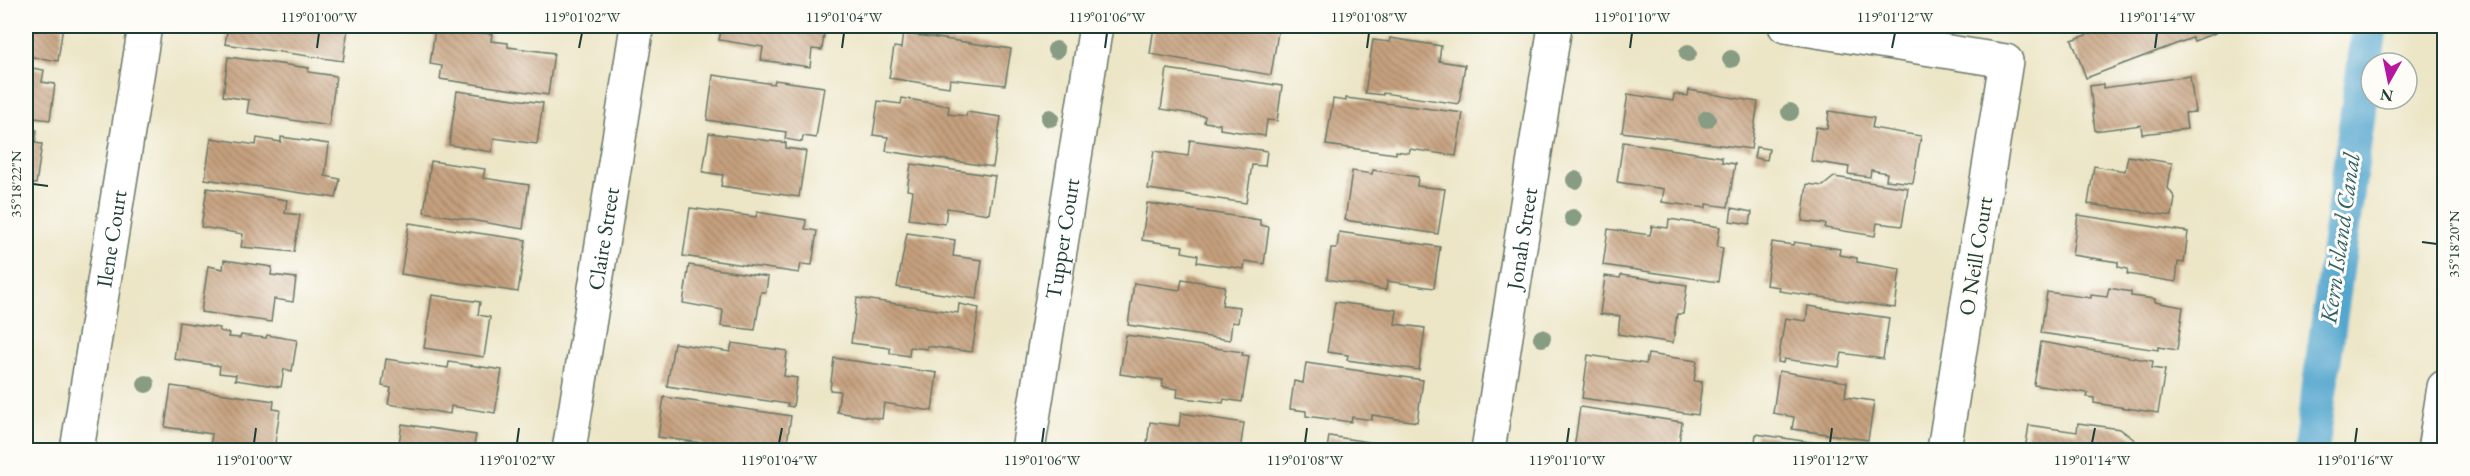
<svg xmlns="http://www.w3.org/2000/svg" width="2470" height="476" font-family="'EB Garamond',serif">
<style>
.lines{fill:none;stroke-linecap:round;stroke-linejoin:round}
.canal{stroke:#53a6ce;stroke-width:36}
.building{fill:url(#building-back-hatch)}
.minor-casing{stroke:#677867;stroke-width:36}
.minor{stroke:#fff;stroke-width:33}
.tree{fill:#879c82}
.ticks{fill:none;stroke:#1f3d34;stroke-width:2}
.labels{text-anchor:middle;stroke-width:6;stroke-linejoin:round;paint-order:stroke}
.street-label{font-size:22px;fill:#1f3d34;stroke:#fdfcf7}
.water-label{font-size:24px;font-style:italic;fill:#31626a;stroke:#fdfcf7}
.neatline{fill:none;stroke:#1f3d34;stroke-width:2}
.ticks-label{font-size:15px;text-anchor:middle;fill:#1f3d34}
</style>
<defs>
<pattern id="building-back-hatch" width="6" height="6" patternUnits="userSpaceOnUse" patternTransform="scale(1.5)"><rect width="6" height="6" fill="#c6a07e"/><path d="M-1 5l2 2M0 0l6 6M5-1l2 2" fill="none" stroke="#a08468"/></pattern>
</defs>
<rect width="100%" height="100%" fill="#fdfcf7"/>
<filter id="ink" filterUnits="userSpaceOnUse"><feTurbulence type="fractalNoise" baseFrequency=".0167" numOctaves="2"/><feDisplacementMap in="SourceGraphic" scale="12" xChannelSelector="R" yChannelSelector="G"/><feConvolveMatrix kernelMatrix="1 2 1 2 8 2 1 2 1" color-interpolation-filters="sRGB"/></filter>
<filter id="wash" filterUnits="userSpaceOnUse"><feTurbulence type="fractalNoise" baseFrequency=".008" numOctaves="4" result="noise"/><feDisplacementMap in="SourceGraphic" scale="24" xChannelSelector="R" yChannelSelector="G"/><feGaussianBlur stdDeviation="1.35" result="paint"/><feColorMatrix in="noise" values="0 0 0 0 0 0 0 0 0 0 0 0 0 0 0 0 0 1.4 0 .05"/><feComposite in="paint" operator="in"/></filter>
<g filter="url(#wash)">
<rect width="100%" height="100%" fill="#ece5c6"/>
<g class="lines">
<path class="canal" d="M 2311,450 L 2370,26"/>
</g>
<g id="blocks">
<g class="building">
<path d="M 26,26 L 63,26 L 58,61 L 26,56 Z"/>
<path d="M 228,26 L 348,28 L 343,61 L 225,44 Z"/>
<path d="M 722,26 L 825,26 L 822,50 L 812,49 L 810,67 L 761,60 L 763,47 L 719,40 Z"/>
<path d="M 963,26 L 1002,26 L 1001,33 Z"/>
<path d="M 1154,26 L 1279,26 L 1271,75 L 1150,54 Z"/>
<path d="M 2111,26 L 2212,26 L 2215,33 L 2194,41 L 2192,38 L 2086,78 L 2072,40 Z"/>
<path d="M 449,28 L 492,34 L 491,41 L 508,43 L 508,47 L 554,53 L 548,95 L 440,79 L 442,66 L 430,64 L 435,29 L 448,31 Z"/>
<path d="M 903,33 L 1011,49 L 1005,85 L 950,79 L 949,87 L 889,78 L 894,47 L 901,48 Z"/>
<path d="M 1390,38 L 1441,46 L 1439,61 L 1465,65 L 1459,104 L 1383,93 L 1383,95 L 1365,93 L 1373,40 L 1390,42 Z"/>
<path d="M 228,57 L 309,68 L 308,72 L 336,76 L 329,126 L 247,113 L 249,100 L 223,96 Z"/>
<path d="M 26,67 L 44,70 L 42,82 L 55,84 L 50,120 L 26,117 Z"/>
<path d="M 1167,69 L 1282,86 L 1277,121 L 1267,120 L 1265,136 L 1220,129 L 1220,124 L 1204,122 L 1205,116 L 1161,109 Z"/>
<path d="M 713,75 L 774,84 L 775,80 L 824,87 L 816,138 L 803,136 L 802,142 L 785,139 L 786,132 L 707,120 Z"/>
<path d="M 2190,76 L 2195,112 L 2185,113 L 2187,129 L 2142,134 L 2141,125 L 2095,131 L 2090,86 L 2103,84 L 2103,88 Z"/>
<path d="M 1689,90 L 1758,102 L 1751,149 L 1622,132 L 1628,94 L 1673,101 L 1674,94 L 1688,96 Z"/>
<path d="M 457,91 L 543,103 L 537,144 L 494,138 L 492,152 L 449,145 Z"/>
<path d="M 902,98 L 949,106 L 948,114 L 966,116 L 967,112 L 1001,117 L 993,167 L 886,151 L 888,137 L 873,135 L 878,101 L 901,104 Z"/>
<path d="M 1346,98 L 1463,113 L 1456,156 L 1410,149 L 1409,153 L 1396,151 L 1396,154 L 1326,145 L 1333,99 L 1346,101 Z"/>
<path d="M 1829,111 L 1874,118 L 1872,128 L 1921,136 L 1913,183 L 1886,180 L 1887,173 L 1871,170 L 1870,177 L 1848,174 L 1849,167 L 1811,161 L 1816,127 L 1827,129 Z"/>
<path d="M 26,128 L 37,130 L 35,143 L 42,144 L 36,184 L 26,183 Z"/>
<path d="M 709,133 L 786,143 L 786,148 L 806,151 L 799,197 L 721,186 L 723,175 L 703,172 Z"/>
<path d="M 281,137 L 329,144 L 325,176 L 340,179 L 336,198 L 205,179 L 211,138 L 256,145 L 257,138 L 281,142 Z"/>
<path d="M 1190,140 L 1267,151 L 1265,166 L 1252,165 L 1246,203 L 1148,189 L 1154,151 L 1188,156 Z"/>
<path d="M 1623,142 L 1722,157 L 1722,162 L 1735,164 L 1728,207 L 1706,204 L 1706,208 L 1662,202 L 1664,189 L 1617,182 Z"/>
<path d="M 1756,147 L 1769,149 L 1767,160 L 1754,158 Z"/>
<path d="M 2128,156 L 2172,163 L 2168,188 L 2175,198 L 2172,216 L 2088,204 L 2094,166 L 2125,171 Z"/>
<path d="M 431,161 L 485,169 L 483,178 L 529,185 L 523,229 L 424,212 Z"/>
<path d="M 911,164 L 995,176 L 989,214 L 947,208 L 945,224 L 909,219 L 913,191 L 907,190 Z"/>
<path d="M 1373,170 L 1418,177 L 1417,186 L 1445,189 L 1438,234 L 1345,220 L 1352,171 L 1372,174 Z"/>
<path d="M 1834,177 L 1908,188 L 1902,226 L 1877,223 L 1875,236 L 1825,228 L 1826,224 L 1802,221 L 1807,184 L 1823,186 Z"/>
<path d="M 207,188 L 287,200 L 285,213 L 300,215 L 294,252 L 241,247 L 243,234 L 201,227 Z"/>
<path d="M 1147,203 L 1260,220 L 1260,225 L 1269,227 L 1264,264 L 1245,261 L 1244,269 L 1197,262 L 1198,255 L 1182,252 L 1183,246 L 1142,240 Z"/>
<path d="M 26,205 L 33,206 L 28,243 L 26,243 Z"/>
<path d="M 690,208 L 756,217 L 757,212 L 806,220 L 805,229 L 817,231 L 812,265 L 801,264 L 799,273 L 683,256 Z"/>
<path d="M 1732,208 L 1752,212 L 1750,224 L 1730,221 Z"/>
<path d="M 2078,215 L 2188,232 L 2184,263 L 2178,262 L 2176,282 L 2127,274 L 2128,269 L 2118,267 L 2118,262 L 2072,255 Z"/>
<path d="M 1669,219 L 1720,227 L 1717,247 L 1723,248 L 1718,282 L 1603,265 L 1608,229 L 1650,235 L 1652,226 L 1668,228 Z"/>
<path d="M 409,223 L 526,240 L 518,292 L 401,274 Z"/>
<path d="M 1339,232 L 1440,247 L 1434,288 L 1387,281 L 1386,290 L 1327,279 L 1331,248 L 1337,248 Z"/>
<path d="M 907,233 L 955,240 L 953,256 L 982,260 L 977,299 L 897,287 Z"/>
<path d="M 1772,242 L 1793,245 L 1794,242 L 1840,249 L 1839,255 L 1857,258 L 1857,262 L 1900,269 L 1895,308 L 1779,291 L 1780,287 L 1766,285 Z"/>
<path d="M 224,260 L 272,267 L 271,275 L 296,278 L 293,302 L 274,299 L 271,322 L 201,312 L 208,266 L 223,269 Z"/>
<path d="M 689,265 L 768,277 L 766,292 L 761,292 L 755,330 L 721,326 L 723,310 L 683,303 Z"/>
<path d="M 1621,275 L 1687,285 L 1683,314 L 1677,314 L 1673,343 L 1618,334 L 1620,316 L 1600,314 L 1605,276 L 1620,278 Z"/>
<path d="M 1182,279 L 1225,286 L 1222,305 L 1240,307 L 1238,323 L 1232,322 L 1230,340 L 1128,325 L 1134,283 L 1180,290 Z"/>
<path d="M 2109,288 L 2131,292 L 2131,296 L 2155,299 L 2155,302 L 2183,307 L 2177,350 L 2158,347 L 2158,350 L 2041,333 L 2047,292 L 2091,298 L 2091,295 L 2107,297 Z"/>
<path d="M 432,295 L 480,302 L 478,315 L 490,317 L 484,357 L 424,348 Z"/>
<path d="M 857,298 L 958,313 L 959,304 L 979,308 L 972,352 L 927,346 L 927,349 L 910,347 L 909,356 L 890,353 L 890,348 L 851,343 Z"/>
<path d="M 1335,302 L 1397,310 L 1395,324 L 1425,328 L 1419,370 L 1347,360 L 1348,355 L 1327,352 Z"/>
<path d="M 1808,306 L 1889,318 L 1883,359 L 1842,353 L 1839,367 L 1784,359 L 1783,363 L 1778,362 L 1785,318 L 1806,321 Z"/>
<path d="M 179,322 L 220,328 L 219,331 L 229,333 L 228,337 L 240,338 L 241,335 L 266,338 L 267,335 L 297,340 L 292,371 L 284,369 L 281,387 L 235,380 L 236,375 L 219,373 L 220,366 L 174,359 Z"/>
<path d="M 1126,335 L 1243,352 L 1242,355 L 1249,356 L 1242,402 L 1224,399 L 1223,403 L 1177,397 L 1178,389 L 1162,387 L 1163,380 L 1120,374 Z"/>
<path d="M 2041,342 L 2153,361 L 2152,368 L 2165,370 L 2158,413 L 2094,403 L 2094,398 L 2087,397 L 2088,393 L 2034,385 Z"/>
<path d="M 674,343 L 730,352 L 732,343 L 787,351 L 784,376 L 797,378 L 793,407 L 787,406 L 788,404 L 667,386 Z"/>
<path d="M 1648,354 L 1697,361 L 1694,381 L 1702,382 L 1698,415 L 1582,398 L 1588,355 L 1646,364 Z"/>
<path d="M 834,358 L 937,373 L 932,411 L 884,403 L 882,419 L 837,412 L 840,391 L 830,390 Z"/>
<path d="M 386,359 L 448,368 L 449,362 L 502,370 L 495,413 L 451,406 L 450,414 L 388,404 L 391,388 L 382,386 Z"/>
<path d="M 1306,363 L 1423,380 L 1417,422 L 1372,415 L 1372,420 L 1352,417 L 1351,422 L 1306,416 L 1306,411 L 1290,409 L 1294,381 L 1303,383 Z"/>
<path d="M 1779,371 L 1847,382 L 1845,397 L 1874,401 L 1868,440 L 1792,429 L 1794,417 L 1773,413 Z"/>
<path d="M 171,386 L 274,401 L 273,409 L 280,410 L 274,450 L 256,447 L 256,450 L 232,450 L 210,447 L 212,434 L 165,427 Z"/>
<path d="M 664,397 L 791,416 L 786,450 L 720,450 L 701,447 L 702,443 L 658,437 Z"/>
<path d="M 1580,407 L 1682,422 L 1678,450 L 1574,449 Z"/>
<path d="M 1181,413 L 1244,423 L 1240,450 L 1146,450 L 1150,422 L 1179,426 Z"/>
<path d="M 2078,423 L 2120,429 L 2140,444 L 2139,450 L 2025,450 L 2029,425 L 2077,432 Z"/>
<path d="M 402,424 L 476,435 L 473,450 L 398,450 Z"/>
<path d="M 1756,434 L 1857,449 L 1857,450 L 1754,450 Z"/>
<path d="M 1329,436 L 1375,443 L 1374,450 L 1327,450 Z"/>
</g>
</g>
</g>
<g filter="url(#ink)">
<use href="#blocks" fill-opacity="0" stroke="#677867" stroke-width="1.5"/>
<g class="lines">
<defs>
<g id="minor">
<path d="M 1785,26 L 2006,61 L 1944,450"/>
<path id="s1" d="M 77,450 L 145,26"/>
<path id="s2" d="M 569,450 L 637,26"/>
<path id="s3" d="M 1028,450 L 1096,26"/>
<path id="s4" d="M 1488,450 L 1555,26"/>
<path d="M 2434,450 L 2444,387"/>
</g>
</defs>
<use href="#minor" class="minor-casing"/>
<use href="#minor" class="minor"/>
</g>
<g class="tree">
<circle cx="1056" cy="50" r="9"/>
<circle cx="1688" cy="53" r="9"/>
<circle cx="1731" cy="59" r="9"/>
<circle cx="1790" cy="112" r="9"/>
<circle cx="1050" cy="118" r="9"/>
<circle cx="1707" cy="119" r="9"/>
<circle cx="1575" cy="180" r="9"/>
<circle cx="1573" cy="218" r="9"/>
<circle cx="1542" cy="338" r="9"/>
<circle cx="146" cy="384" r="9"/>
</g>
</g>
<path class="ticks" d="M 317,48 L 319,33M 579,48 L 582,33M 842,48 L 844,33M 1105,48 L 1107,33M 1367,48 L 1369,33M 1630,48 L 1632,33M 1892,48 L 1895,33M 2155,48 L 2157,33M 33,184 L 48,186M 2422,242 L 2437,244M 254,443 L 256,428M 517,443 L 519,428M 779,443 L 782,428M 1042,443 L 1044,428M 1305,443 L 1307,428M 1567,443 L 1569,428M 1830,443 L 1832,428M 2092,443 L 2095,428M 2355,443 L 2357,428"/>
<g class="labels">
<g class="street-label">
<text dy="8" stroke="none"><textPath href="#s1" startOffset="214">Ilene Court</textPath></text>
<text dy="8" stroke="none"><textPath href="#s2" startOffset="214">Claire Street</textPath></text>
<text dy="8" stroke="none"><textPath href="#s3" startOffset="214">Tupper Court</textPath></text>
<text dy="8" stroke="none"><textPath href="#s4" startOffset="214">Jonah Street</textPath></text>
<text transform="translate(1975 256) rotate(-81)" y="8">O Neill Court</text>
</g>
<g class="water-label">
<text transform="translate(2340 238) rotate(-82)" y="8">Kern Island Canal</text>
</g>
</g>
<rect width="2470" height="476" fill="none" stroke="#fdfcf7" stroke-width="66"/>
<g transform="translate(2389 81) rotate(189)"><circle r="28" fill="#fdfcf7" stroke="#a4b0a9" stroke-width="1.5"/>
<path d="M0-4.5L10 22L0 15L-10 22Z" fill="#b5179e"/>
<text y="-9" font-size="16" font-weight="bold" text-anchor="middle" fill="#1f3d34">N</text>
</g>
<rect x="33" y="33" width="2404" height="410" class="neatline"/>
<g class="ticks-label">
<text x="319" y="22">119°01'00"W</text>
<text x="582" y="22">119°01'02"W</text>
<text x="844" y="22">119°01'04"W</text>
<text x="1107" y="22">119°01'06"W</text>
<text x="1369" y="22">119°01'08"W</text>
<text x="1632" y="22">119°01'10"W</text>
<text x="1895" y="22">119°01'12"W</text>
<text x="2157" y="22">119°01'14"W</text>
<text transform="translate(16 184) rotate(-90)" y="5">35°18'22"N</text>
<text transform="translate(2454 244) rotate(-90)" y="5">35°18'20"N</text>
<text x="254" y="465">119°01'00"W</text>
<text x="517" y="465">119°01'02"W</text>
<text x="779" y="465">119°01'04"W</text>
<text x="1042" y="465">119°01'06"W</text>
<text x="1305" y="465">119°01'08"W</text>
<text x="1567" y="465">119°01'10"W</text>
<text x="1830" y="465">119°01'12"W</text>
<text x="2092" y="465">119°01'14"W</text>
<text x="2355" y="465">119°01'16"W</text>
</g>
</svg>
